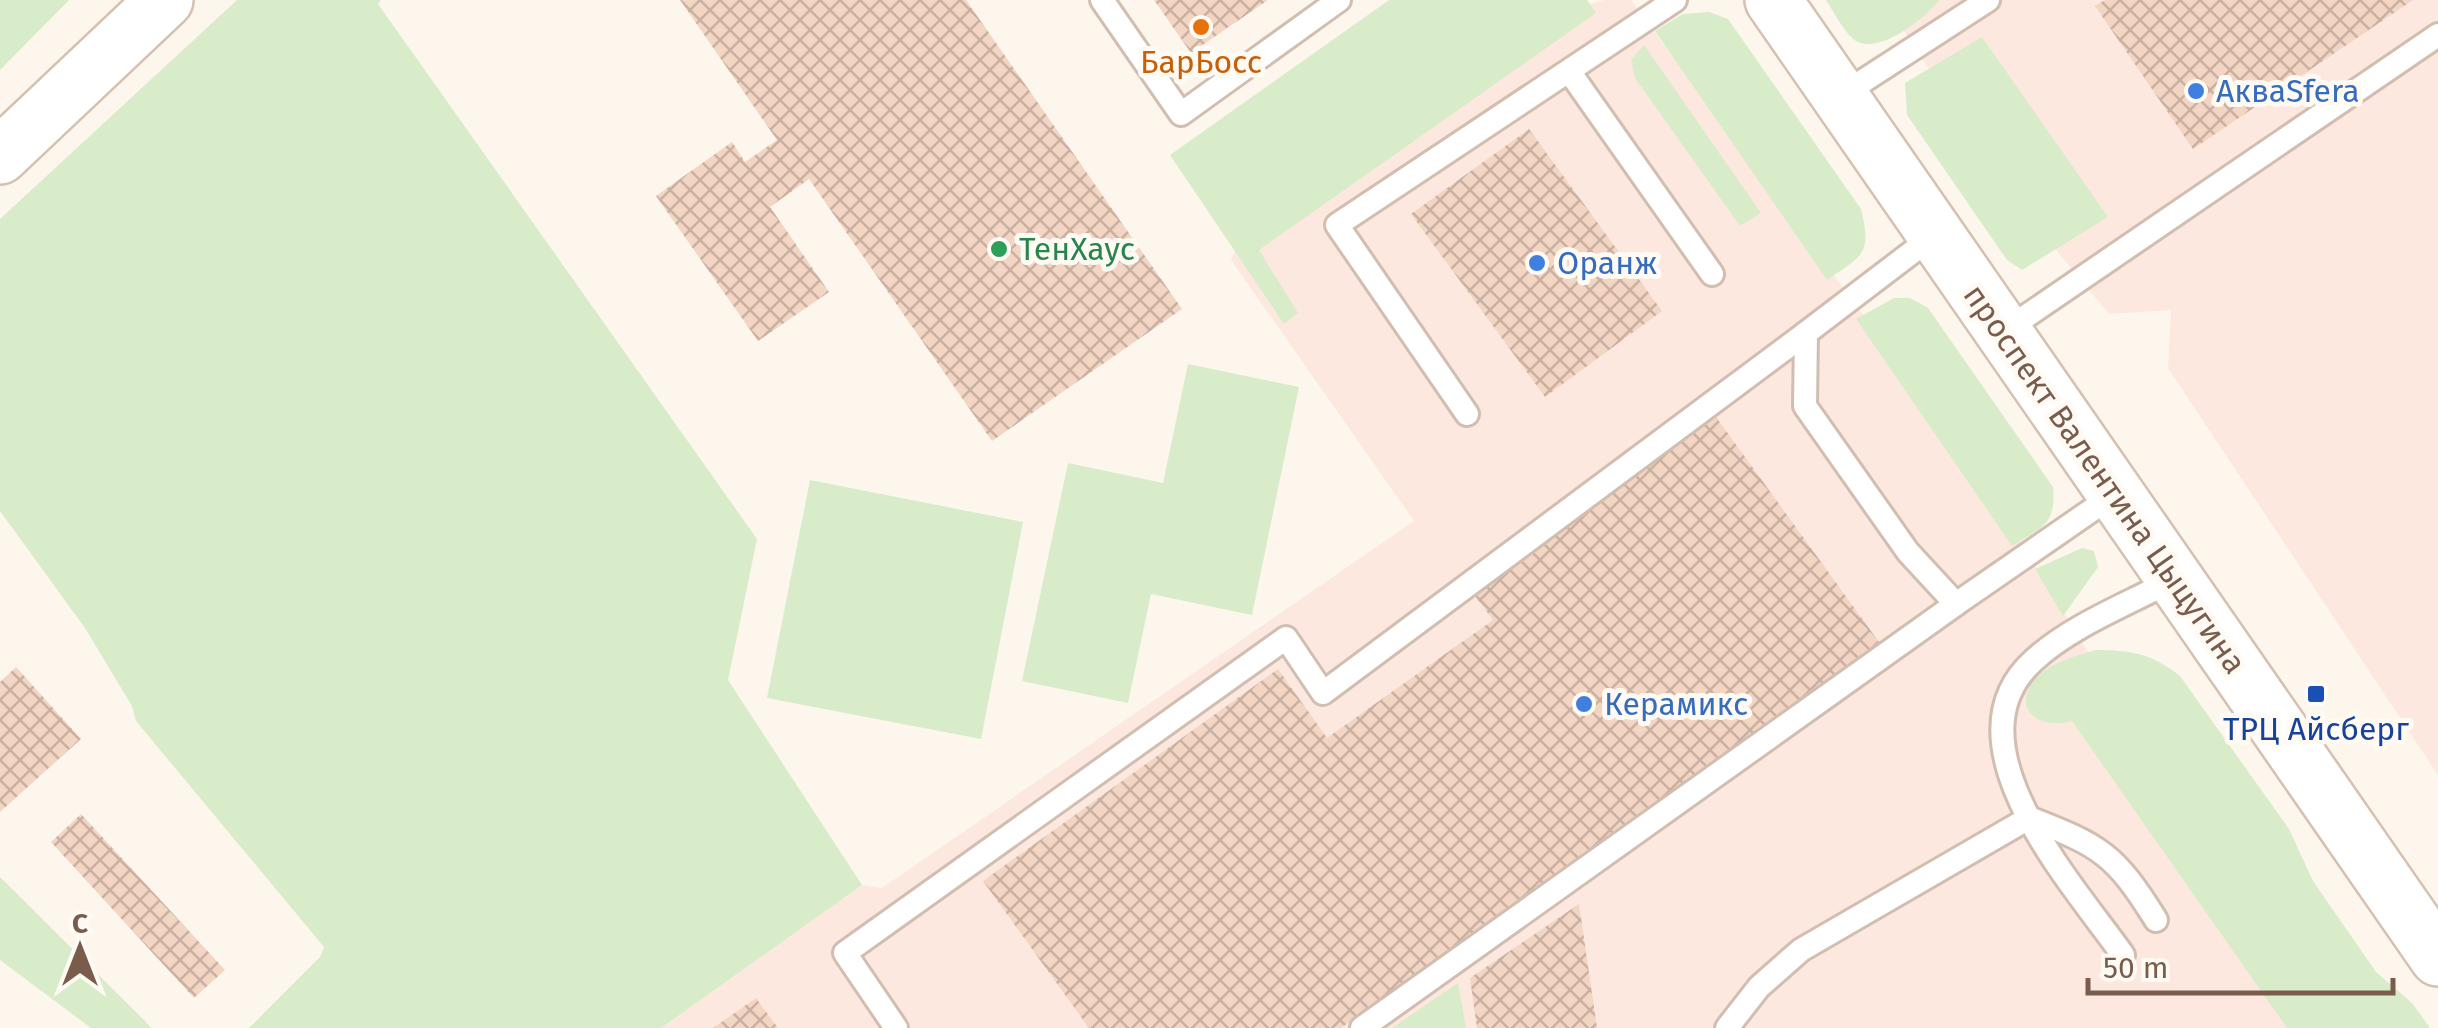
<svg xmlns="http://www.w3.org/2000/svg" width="2438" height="1028" font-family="'Fira Sans',sans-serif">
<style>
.commercial{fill:#fde8e0}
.grass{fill:#d8ecc9}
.building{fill:url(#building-cross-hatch)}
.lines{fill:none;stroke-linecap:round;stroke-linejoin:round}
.lane-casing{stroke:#d1beb0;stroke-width:28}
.secondary-casing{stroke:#d6c0b0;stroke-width:60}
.lane{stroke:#fff;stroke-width:22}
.secondary{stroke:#fff;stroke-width:55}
.food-dot{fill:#e8710a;stroke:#fffaf3;stroke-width:4}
.shop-dot{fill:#3f7fe0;stroke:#fffaf3;stroke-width:4}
.leisure-dot{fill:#2e9e5b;stroke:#fffaf3;stroke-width:4}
.transit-dot{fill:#1a4fb4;stroke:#fffaf3;stroke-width:4}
.labels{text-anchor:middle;stroke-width:10;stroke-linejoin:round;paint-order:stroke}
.food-label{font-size:32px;fill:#c56008;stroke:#fffaf3}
.shop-label{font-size:32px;fill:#366cbe;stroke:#fffaf3;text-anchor:start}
.leisure-label{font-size:32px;fill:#27864d;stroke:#fffaf3;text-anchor:start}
.street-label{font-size:32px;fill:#7a5c4d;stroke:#fffaf3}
.transit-label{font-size:32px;fill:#164399;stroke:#fffaf3}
</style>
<defs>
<pattern id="building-cross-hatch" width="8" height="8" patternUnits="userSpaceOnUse" patternTransform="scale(2.5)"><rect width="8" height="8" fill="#f3d5c3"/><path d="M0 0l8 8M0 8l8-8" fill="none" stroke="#cab0a1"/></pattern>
</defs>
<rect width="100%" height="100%" fill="#fdf6ec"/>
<g class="commercial">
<path d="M 1604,0 L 1631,0 L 1970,460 L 2103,676 L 2347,1028 L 661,1028 L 862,885 L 882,888 L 1414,521 L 1231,260 L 1242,236 L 1564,12 Z"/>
<path d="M 1884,0 L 2438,0 L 2438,775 L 2168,368 L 2171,310 L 2109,314 L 2013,198 Z"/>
</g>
<g class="grass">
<path d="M 0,0 L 69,0 L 0,70 Z"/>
<path d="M 237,0 L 381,0 L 378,4 L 757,539 L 728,680 L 862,885 L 661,1028 L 249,1028 L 320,957 L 324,947 L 136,721 L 132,706 L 85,628 L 0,511 L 0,219 Z"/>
<path d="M 1389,0 L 1587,0 L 1596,13 L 1259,250 L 1298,313 L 1284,324 L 1170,155 Z"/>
<path d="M 1826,0 L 1939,0 C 1926,18 1876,58 1853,39 C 1843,30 1834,12 1826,0 Z"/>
<path d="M 1709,12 L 1728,19 L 1861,209 C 1872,255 1863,255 1827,280 L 1655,31 L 1683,14 Z"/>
<path d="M 1982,37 L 2108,217 L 2022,270 L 2007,260 L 1907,115 L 1905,83 Z"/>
<path d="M 1644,45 L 1761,213 L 1740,226 L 1635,78 L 1631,60 Z"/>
<path d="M 1894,298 L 1910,298 L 1928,308 L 2053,487 C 2056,526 2042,527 2012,546 L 1856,319 Z"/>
<path d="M 1188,364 L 1299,387 L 1252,615 L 1151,594 L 1128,703 L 1022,681 L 1068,463 L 1163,483 Z"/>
<path d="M 810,480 L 1023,522 L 981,739 L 767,698 Z"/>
<path d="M 2082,548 L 2094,551 L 2098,567 L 2063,616 L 2035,569 Z"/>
<path d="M 2096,650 C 2131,650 2153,654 2180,676 L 2289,829 L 2313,881 L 2376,972 L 2412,1003 L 2430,1028 L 2287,1028 L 2072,721 C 2034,731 2010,705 2038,676 C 2053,662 2077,655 2096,650 Z"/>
<path d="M 0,877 L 145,1021 L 151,1028 L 91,1028 L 0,960 Z"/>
<path d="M 1458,983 L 1466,1028 L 1392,1028 Z"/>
</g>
<g class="building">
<path d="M 680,0 L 966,0 L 1182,309 L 992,441 L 809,179 L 770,207 L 829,292 L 758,341 L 656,196 L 732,142 L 745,162 L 777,140 Z"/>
<path d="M 1154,0 L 1268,0 L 1191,53 Z"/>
<path d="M 2105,0 L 2413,0 L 2193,149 L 2095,6 Z"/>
<path d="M 1529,129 L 1662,311 L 1545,397 L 1411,214 Z"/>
<path d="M 1716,417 L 1879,642 L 1341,1028 L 1089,1028 L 983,881 L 1278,669 L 1327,738 L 1493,620 L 1472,592 Z"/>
<path d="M 16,667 L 81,739 L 0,812 L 0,682 Z"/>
<path d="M 81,814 L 225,970 L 194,998 L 51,842 Z"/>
<path d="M 1579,904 L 1597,1028 L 1477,1028 L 1470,978 Z"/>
<path d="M 756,998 L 778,1028 L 713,1028 Z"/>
</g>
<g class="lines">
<defs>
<g id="lane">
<path d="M 1102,0 L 1181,114 L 1339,0"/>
<path d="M 1571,74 L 1712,274"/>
<path d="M 1840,96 L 1988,0"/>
<path d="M 1936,234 L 1806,333 L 1805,406 L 1908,552 L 1956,604 L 2115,494"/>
<path d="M 2003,332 L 2438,35"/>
<path d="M 1467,414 L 1337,225 L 1675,0"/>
<path d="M 2123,955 C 2072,883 1943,742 2034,660 C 2072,625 2129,604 2174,579"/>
<path d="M 896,1028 L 845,953 L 1286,638 L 1323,693 L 1806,333"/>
<path d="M 1362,1028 L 1956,604"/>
<path d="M 1727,1028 L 1759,987 L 1801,950 L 2029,818 C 2101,846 2115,854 2156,920"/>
</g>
<g id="secondary">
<path d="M 1773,0 L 2438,958"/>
<path d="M 0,156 L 165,0"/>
</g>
</defs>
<use href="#lane" class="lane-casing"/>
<use href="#secondary" class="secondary-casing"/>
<use href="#lane" class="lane"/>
<use href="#secondary" class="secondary"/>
</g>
<circle class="food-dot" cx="1201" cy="27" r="10"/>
<g class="shop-dot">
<circle cx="2196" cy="91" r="10"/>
<circle cx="1537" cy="263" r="10"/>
<circle cx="1584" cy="704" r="10"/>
</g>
<circle class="leisure-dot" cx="999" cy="249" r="10"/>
<rect class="transit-dot" x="2306" y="684" width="20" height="20" rx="5"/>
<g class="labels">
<g class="food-label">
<text x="1201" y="73">БарБосс</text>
</g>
<g class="shop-label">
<text x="2216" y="102">АкваSfera</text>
<text x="1557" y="274">Оранж</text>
<text x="1604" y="715">Керамикс</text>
</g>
<g class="leisure-label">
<text x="1019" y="260">ТенХаус</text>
</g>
<g class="street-label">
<text transform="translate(2105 479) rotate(55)" y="11">проспект Валентина Цыцугина</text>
</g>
<g class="transit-label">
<text x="2316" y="740">ТРЦ Айсберг</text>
</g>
</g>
<g transform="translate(80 948)" stroke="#fffaf3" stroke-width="8" paint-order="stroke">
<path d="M0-8L18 38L0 25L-18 38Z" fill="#7a5c4d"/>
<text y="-15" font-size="28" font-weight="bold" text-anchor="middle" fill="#7a5c4d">С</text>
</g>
<path d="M2088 978v15h305v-15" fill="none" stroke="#7a5c4d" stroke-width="5"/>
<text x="2103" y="978" font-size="30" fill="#7a5c4d" stroke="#fffaf3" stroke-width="8" paint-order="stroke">50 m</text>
</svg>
